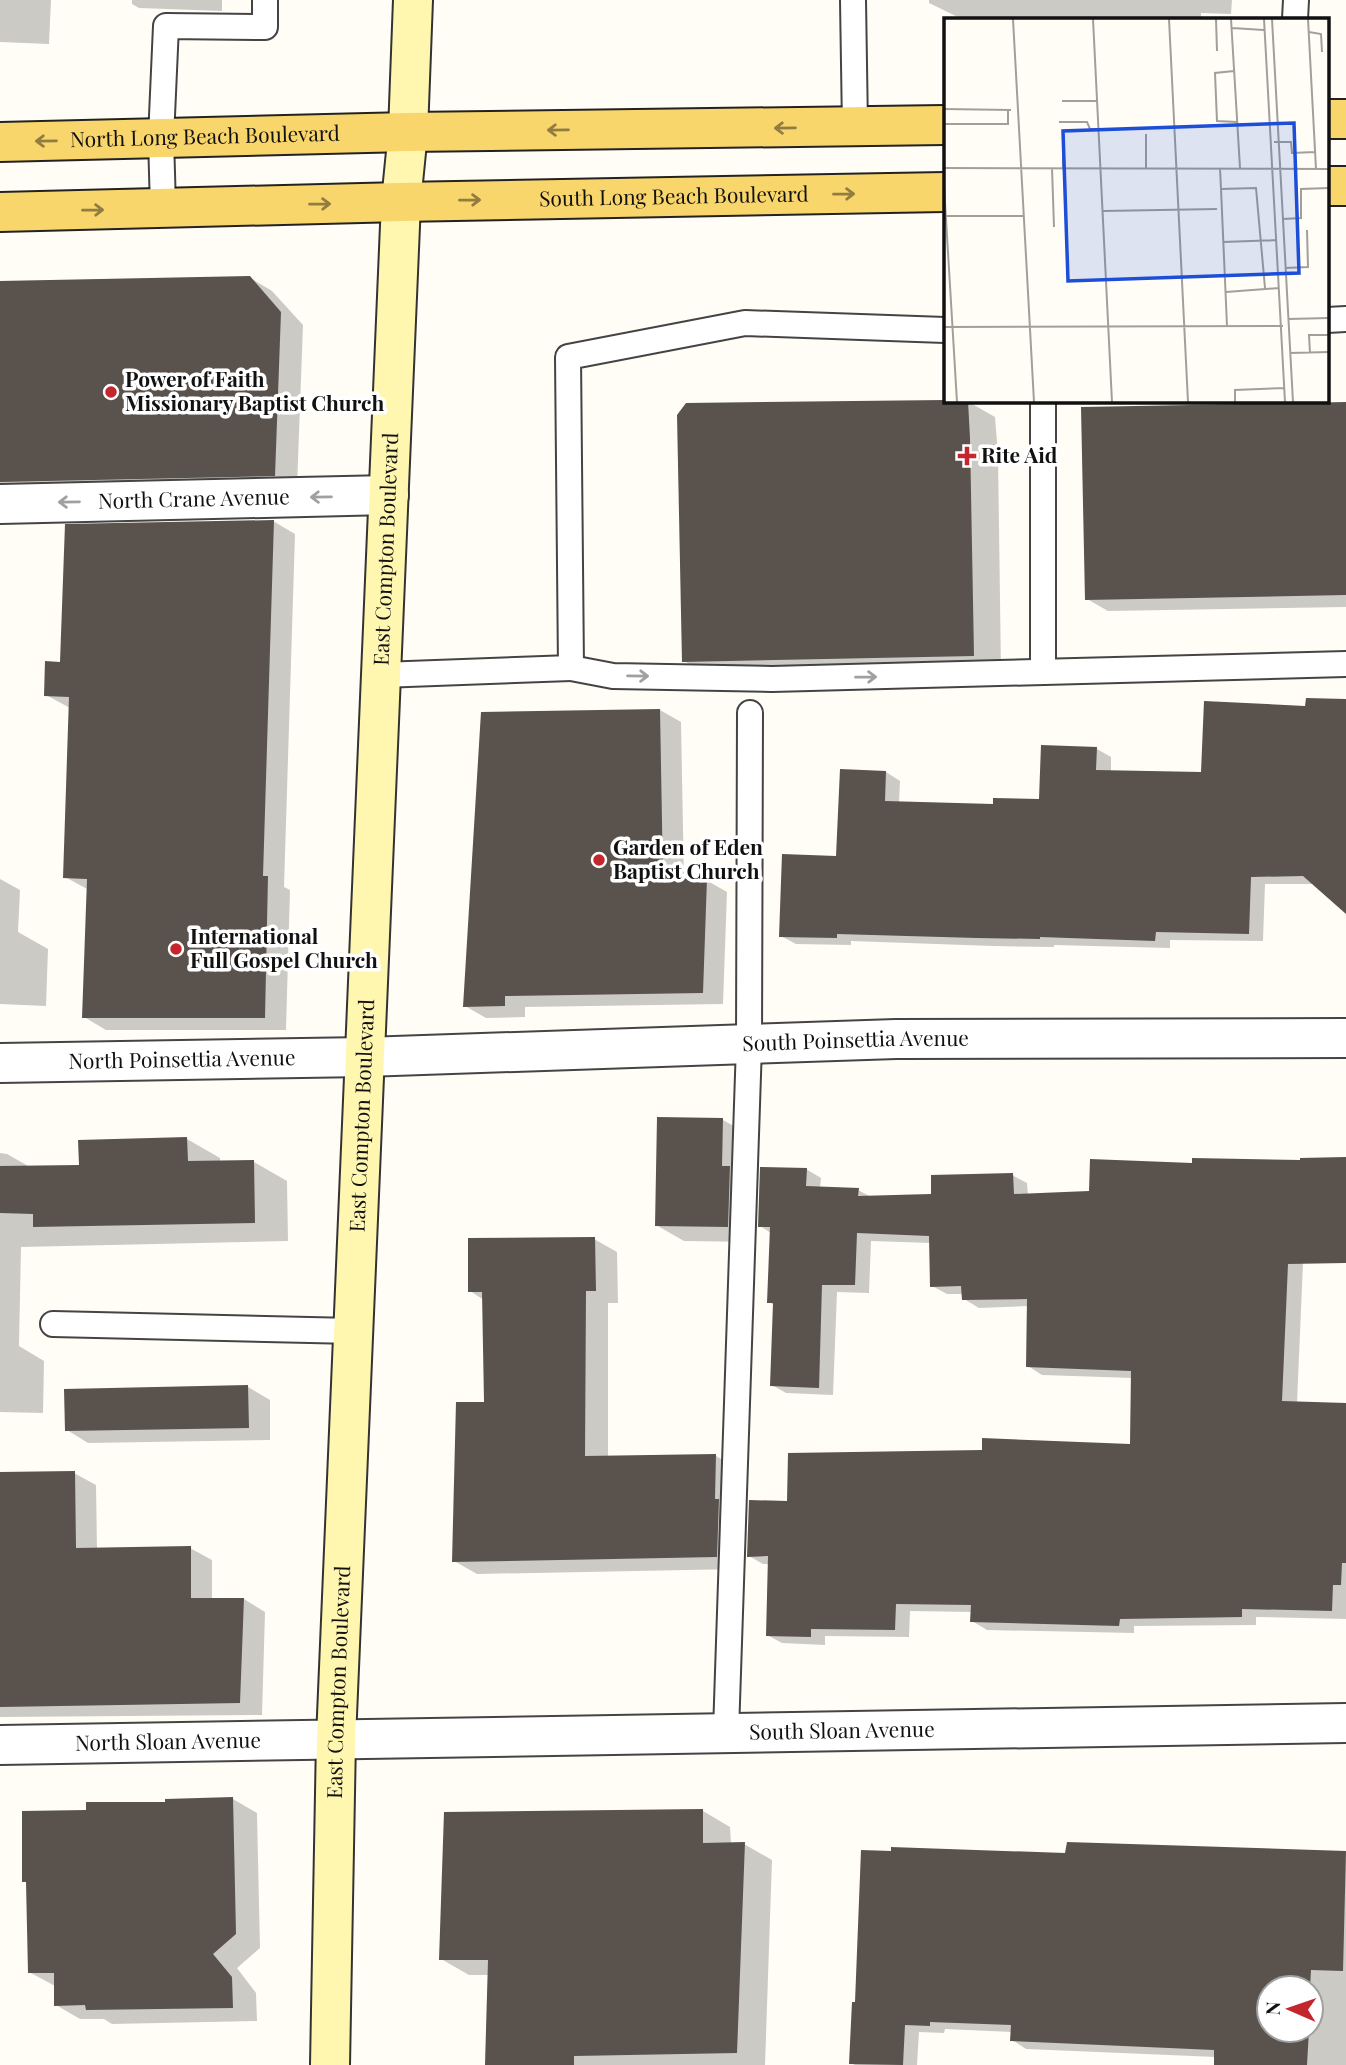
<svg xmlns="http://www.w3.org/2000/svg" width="1346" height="2065" font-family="'Playfair Display',serif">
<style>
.shadow{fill:#0003;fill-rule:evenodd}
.building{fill:#5a524d}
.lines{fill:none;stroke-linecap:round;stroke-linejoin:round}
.service-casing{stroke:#444;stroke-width:28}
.minor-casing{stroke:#444;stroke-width:42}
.secondary-casing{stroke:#333;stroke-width:42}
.primary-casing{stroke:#222;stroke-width:42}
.service{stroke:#fff;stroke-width:24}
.minor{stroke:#fff;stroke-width:38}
.secondary{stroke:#fff6b0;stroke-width:38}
.primary{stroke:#f9d66b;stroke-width:38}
.oneway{stroke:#917d42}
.oneway2{stroke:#a0a0a0}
.poi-dot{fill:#c4262e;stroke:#fff;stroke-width:2.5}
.labels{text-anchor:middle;stroke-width:7;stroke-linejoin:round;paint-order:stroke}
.street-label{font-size:21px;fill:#111;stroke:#fff}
.poi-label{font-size:21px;font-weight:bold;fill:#111;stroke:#fff;text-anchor:start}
.inset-road{fill:none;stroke:#a09f9a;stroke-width:2}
.view{fill:#1d4ed8;fill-opacity:0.15;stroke:#1d4ed8;stroke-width:3.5}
.inset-edge{fill:none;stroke:#111;stroke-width:3.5}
</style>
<rect width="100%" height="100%" fill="#fffdf5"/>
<g class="shadow">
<path d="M 0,0 L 51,0 L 49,44 L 0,42 Z"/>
<path d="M 132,0 L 222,0 L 222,11 L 139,8 L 132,4 Z"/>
<path d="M 929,0 L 1232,0 L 1231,14 L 1201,13 L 1201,19 L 962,19 L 929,3 Z"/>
<path d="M 250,278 L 272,291 L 303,325 L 297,487 L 0,502 L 0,283 Z"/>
<path d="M 967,401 L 995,417 L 998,454 L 1001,671 L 711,677 L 684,661 Z"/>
<path d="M 1346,404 L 1346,607 L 1108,611 L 1087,599 Z"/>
<path d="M 273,521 L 295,534 L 284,887 L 290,890 L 286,1030 L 106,1030 L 84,1017 L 89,890 L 65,877 L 70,708 L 46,695 L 62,663 Z"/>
<path d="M 1346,701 L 1346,907 L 1314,884 L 1265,884 L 1263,941 L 1170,940 L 1170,948 L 1054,945 L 1054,947 L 993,946 L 851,941 L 851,945 L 796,944 L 781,936 L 837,858 L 886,772 L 900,781 L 899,803 L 995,806 L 1041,801 L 1097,749 L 1111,757 L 1111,772 L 1203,774 L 1307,707 Z"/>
<path d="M 660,710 L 681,722 L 684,880 L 706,880 L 727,892 L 723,1004 L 525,1007 L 525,1017 L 486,1018 L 465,1006 Z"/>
<path d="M 0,879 L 20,890 L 18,932 L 48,949 L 46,1006 L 0,1004 Z"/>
<path d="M 723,1120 L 751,1136 L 750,1180 L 757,1184 L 755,1242 L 684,1241 L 656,1225 Z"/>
<path d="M 187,1139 L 220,1158 L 220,1162 L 254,1162 L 287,1181 L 288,1241 L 21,1247 L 19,1346 L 44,1361 L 43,1413 L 0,1412 L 0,1153 L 7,1154 L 30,1167 L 81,1166 Z"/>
<path d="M 806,1169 L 821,1178 L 820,1188 L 858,1190 L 871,1197 L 933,1196 L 1012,1175 L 1027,1183 L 1028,1195 L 1090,1193 L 1307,1170 L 1297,1403 L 1346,1404 L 1346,1619 L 1256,1617 L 1256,1625 L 1134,1626 L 1134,1633 L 987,1630 L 972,1621 L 972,1612 L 910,1611 L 909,1637 L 825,1636 L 825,1645 L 782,1643 L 767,1635 L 769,1564 L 763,1564 L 749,1556 L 789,1503 L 984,1452 L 1132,1445 L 1133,1378 L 1042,1375 L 1028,1366 L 1029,1306 L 979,1308 L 964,1299 L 964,1294 L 947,1294 L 932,1286 L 931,1243 L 871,1241 L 869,1293 L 837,1292 L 833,1395 L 786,1393 L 772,1385 L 774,1305 L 769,1302 L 771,1233 L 760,1226 Z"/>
<path d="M 594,1239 L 617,1252 L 618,1303 L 608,1303 L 608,1457 L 716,1456 L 739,1469 L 739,1569 L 477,1574 L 454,1561 L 486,1404 L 484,1300 L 470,1291 Z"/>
<path d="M 248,1387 L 270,1400 L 270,1440 L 88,1443 L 67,1430 Z"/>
<path d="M 74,1473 L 96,1485 L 97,1549 L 190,1548 L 212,1560 L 212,1600 L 244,1599 L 265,1612 L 262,1715 L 0,1717 L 0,1474 Z"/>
<path d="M 233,1799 L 257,1813 L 260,1948 L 237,1968 L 256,1993 L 257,2021 L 112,2024 L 104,2019 L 80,2019 L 56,2005 L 55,1986 L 29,1972 L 88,1812 L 167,1803 Z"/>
<path d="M 703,1811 L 730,1827 L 731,1844 L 744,1844 L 772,1860 L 765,2065 L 487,2065 L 490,1975 L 469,1975 L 441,1959 Z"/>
<path d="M 1069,1844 L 1346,1853 L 1346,2065 L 1216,2065 L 1216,2057 L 1026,2049 L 1012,2040 L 1012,2032 L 945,2029 L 944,2033 L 919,2032 L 917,2065 L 855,2065 L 851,2063 L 1066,1854 ZM 1269,1988 L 1311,1988 L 1311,2030 L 1269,2030 Z"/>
</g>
<g class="building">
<path d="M 250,276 L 281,312 L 275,476 L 0,482 L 0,281 Z"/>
<path d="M 945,400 L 968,401 L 970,438 L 974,656 L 682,662 L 677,415 L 686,403 Z"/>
<path d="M 1346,402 L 1346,595 L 1085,600 L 1081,407 Z"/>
<path d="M 274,520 L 263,876 L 268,876 L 265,1018 L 82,1018 L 87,879 L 63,878 L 69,697 L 44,696 L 45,661 L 60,662 L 65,524 Z"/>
<path d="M 1306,698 L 1346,699 L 1346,914 L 1303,876 L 1251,877 L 1249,934 L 1156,932 L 1155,941 L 1040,937 L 1040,939 L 977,938 L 837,934 L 837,938 L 779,937 L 782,854 L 836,856 L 840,769 L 886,771 L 885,801 L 993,804 L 993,798 L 1039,799 L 1041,745 L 1097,747 L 1096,770 L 1201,772 L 1204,701 L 1305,706 Z"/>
<path d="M 660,709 L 663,879 L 707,878 L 703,993 L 505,996 L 505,1006 L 463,1007 L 481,712 Z"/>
<path d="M 657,1117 L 723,1118 L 722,1166 L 730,1166 L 728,1227 L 655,1226 Z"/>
<path d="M 187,1137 L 188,1161 L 254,1160 L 255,1223 L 33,1227 L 33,1214 L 0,1213 L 0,1166 L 79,1165 L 78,1140 Z"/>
<path d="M 1346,1157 L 1346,1263 L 1288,1264 L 1282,1401 L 1346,1403 L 1346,1563 L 1342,1563 L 1341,1585 L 1333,1585 L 1332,1611 L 1242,1609 L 1242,1617 L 1120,1619 L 1119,1626 L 970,1622 L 971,1605 L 896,1604 L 895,1630 L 811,1629 L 811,1637 L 766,1636 L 768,1556 L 747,1557 L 749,1500 L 787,1501 L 788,1453 L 982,1450 L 982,1438 L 1130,1444 L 1131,1371 L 1026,1367 L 1027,1299 L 962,1300 L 961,1286 L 930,1287 L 929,1236 L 857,1233 L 855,1285 L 822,1285 L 819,1388 L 770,1386 L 773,1303 L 767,1303 L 770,1227 L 758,1227 L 760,1167 L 807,1168 L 806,1186 L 859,1188 L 858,1196 L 931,1194 L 931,1175 L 1013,1173 L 1014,1194 L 1089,1191 L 1090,1159 L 1192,1163 L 1192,1158 L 1300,1160 L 1300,1158 Z"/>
<path d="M 595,1237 L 596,1291 L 586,1291 L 585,1456 L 716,1454 L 715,1499 L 719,1499 L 717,1557 L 452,1562 L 456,1402 L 484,1402 L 482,1292 L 468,1292 L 468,1238 Z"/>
<path d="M 248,1385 L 249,1428 L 65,1431 L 64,1389 Z"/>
<path d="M 75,1471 L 76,1548 L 191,1546 L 191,1598 L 244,1598 L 240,1703 L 0,1707 L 0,1472 Z"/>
<path d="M 233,1797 L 236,1934 L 213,1954 L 232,1977 L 233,2008 L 86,2010 L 85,2005 L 54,2006 L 54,1973 L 28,1973 L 26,1882 L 22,1882 L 22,1811 L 86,1810 L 86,1802 L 165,1802 L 165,1799 Z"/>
<path d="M 703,1809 L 703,1843 L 745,1842 L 737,2053 L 574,2056 L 574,2065 L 485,2065 L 488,1960 L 439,1960 L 444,1812 Z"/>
<path d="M 1067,1842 L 1346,1851 L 1343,1971 L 1311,1970 L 1310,1988 L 1269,1988 L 1269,2030 L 1309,2030 L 1307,2065 L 1214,2065 L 1214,2050 L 1010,2041 L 1011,2025 L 930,2022 L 930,2026 L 905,2025 L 903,2065 L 849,2064 L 852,2002 L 855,2002 L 861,1850 L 891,1851 L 891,1847 L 1065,1853 Z"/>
</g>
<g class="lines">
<defs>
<g id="service">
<path d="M 853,0 L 855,127"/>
<path d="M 1295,19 L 1296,0"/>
<path d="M 163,208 L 161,138 L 166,26 L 265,27 L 265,0"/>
<path d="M 1327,320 L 1346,319"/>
<path d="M 571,668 L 613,676 L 772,679 L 1346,664"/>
<path d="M 1043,672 L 1043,401"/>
<path d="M 381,675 L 571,668 L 568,357 L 745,323 L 945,330"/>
<path d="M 53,1324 L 354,1331"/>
<path d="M 726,1732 L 749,1045 L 750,713"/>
</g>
<g id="minor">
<path id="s1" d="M 0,504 L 389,495"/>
<path id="s2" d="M 0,1063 L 365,1057 L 896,1039 L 1346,1038"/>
<path id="s3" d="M 0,1745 L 1346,1723"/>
</g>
<g id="secondary">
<path id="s4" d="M 330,2065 L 336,1739 L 401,202 L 408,132 L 413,0"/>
</g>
<g id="primary">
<path d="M 1327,119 L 1346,119"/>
<path id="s5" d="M 0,142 L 408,132 L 945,125"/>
<path d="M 1327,186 L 1346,186"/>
<path id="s6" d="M 0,212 L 401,202 L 945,192"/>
</g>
</defs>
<use href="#service" class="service-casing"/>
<use href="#minor" class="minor-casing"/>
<use href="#secondary" class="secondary-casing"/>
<use href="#primary" class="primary-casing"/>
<use href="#service" class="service"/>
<use href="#minor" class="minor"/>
<use href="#secondary" class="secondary"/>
<use href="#primary" class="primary"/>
</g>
<defs><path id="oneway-shaft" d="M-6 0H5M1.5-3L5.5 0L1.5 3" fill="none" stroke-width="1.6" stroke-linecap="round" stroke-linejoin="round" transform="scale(1.75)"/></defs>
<g class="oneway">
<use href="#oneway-shaft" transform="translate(785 128) rotate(179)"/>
<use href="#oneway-shaft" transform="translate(558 130) rotate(179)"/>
<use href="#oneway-shaft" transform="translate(46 141) rotate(179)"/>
<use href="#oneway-shaft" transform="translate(844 194) rotate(-1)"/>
<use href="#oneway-shaft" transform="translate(470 200) rotate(-1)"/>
<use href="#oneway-shaft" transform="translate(320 204) rotate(-1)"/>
<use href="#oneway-shaft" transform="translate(93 210) rotate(-1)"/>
</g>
<g class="oneway2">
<use href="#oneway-shaft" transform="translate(321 497) rotate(179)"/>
<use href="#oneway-shaft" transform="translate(69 502) rotate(179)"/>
<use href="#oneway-shaft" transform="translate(638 676) rotate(1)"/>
<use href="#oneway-shaft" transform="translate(866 677) rotate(-1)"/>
</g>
<g class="poi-dot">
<circle cx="111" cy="392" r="7"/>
<path d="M963.5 445.5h7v7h7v7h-7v7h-7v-7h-7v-7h7z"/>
<circle cx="599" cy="860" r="7"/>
<circle cx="176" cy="949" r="7"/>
</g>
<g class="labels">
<g class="street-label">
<text dy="7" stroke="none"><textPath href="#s5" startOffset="205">North Long Beach Boulevard</textPath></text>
<text dy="7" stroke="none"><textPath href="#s6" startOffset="674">South Long Beach Boulevard</textPath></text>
<text dy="7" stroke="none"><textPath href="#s1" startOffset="194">North Crane Avenue</textPath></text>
<text dy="7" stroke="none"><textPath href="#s4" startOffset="1517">East Compton Boulevard</textPath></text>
<text dy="7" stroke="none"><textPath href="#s2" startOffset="856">South Poinsettia Avenue</textPath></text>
<text dy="7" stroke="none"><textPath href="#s2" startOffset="182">North Poinsettia Avenue</textPath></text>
<text dy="7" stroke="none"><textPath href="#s4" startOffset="950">East Compton Boulevard</textPath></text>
<text dy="7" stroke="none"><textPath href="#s4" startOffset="383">East Compton Boulevard</textPath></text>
<text dy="7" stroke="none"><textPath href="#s3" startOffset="842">South Sloan Avenue</textPath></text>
<text dy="7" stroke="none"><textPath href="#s3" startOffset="168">North Sloan Avenue</textPath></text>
</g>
<g class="poi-label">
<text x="125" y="387">Power of Faith<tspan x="125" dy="24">Missionary Baptist Church</tspan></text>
<text x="981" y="463">Rite Aid</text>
<text x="613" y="855">Garden of Eden<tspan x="613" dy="24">Baptist Church</tspan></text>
<text x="190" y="944">International<tspan x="190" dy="24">Full Gospel Church</tspan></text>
</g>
</g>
<g transform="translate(944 18)">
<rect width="385" height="385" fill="#fffdf5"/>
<path class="inset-road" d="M 69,1 L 90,384M 149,1 L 168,384M 225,1 L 244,384M 272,1 L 273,33M 287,1 L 296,150M 320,1 L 341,384M 328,1 L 349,384M 364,1 L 372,151M 288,10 L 320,12M 365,14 L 377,16 L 378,34M 290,53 L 271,55 L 273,103 L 293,104M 118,83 L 153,83M 0,91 L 67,92M 115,104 L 143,104 L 146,111 L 155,111M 0,106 L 64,106 L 64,92M 119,116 L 119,150M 202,116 L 202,150M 330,124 L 347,124 L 348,135 L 371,134M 0,150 L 385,151M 108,150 L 110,209M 276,150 L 277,171 L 312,170 L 321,270M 0,168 L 13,384M 277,171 L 283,308M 159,193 L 273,191M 2,198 L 80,198M 339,201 L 357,200 L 357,171 L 385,170M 279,224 L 332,222M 341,250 L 364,249 L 363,212M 282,274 L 335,270M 344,301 L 385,300M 0,309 L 339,308M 346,335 L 385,334M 366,335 L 365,317 L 385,317M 291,384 L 291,372 L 341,370"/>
<path class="view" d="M 350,105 L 355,255 L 124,263 L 119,113 Z"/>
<rect width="385" height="385" class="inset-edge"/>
</g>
<g transform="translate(1290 2009) rotate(272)"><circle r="33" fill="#ffffff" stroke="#a0a0a0" stroke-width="2"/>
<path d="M0-5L12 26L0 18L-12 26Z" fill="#c4262e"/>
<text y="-10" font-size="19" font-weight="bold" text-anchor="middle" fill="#111111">N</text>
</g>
</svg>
